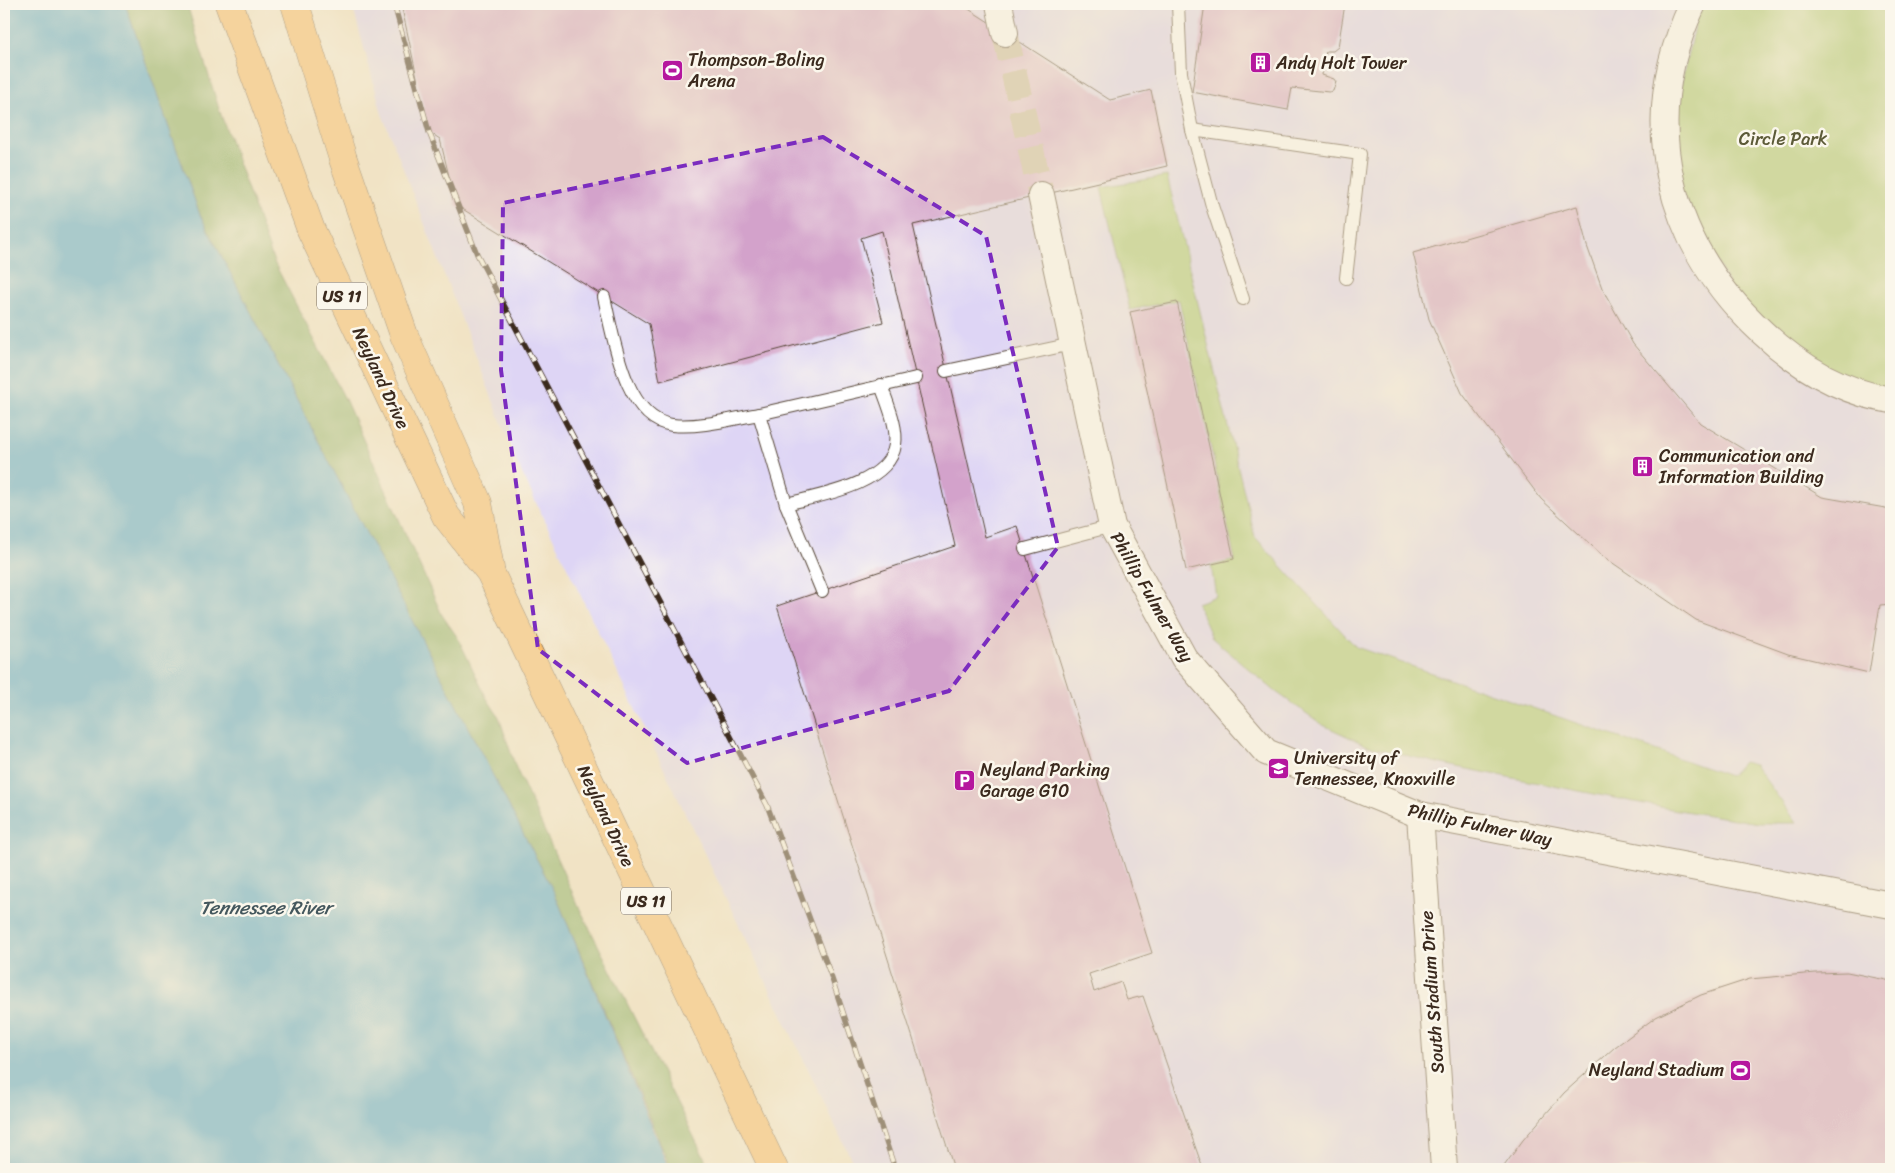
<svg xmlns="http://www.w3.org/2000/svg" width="1895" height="1173" font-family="Sriracha,sans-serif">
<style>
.built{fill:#ded5f5}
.green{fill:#aacb73;stroke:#727a48}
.forest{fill:#87af65;stroke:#616c42}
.water{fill:#56abd2;stroke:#486a78}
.building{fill:#d3a2cb}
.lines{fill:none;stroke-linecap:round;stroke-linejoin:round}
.minor-tunnel{stroke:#cdbea4;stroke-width:26;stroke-dasharray:26 13;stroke-linecap:butt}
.service-casing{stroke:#564637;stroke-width:14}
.minor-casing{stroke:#564637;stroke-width:28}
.primary-casing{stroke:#564637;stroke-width:29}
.service{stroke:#fff;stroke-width:12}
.minor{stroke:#fff;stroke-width:26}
.primary{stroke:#fabe6d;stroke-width:28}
.rail-casing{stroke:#3b2a1e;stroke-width:5.5}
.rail{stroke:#fbf7ec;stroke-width:4;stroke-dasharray:11;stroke-linecap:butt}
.marked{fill:none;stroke:#7b2cbf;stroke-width:4;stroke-dasharray:10 6;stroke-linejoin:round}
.labels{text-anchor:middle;stroke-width:5;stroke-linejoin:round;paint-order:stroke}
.shield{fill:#fbf7ec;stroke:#75685c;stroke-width:1}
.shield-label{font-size:16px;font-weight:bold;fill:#3b2a1e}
.poi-label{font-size:18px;fill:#3b2a1e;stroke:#fbf7ec;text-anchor:start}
.park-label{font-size:18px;fill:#5c5a38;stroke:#fbf7ec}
.street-label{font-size:18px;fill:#3b2a1e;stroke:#fbf7ec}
.water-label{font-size:19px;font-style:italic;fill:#44575d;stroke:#fbf7ec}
</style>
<rect width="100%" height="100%" fill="#fbf7ec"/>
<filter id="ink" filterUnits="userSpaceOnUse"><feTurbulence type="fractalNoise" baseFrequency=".02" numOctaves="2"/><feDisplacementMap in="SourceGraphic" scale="10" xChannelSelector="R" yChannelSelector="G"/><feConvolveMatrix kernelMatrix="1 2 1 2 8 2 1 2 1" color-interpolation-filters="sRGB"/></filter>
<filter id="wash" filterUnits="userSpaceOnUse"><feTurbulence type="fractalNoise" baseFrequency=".0096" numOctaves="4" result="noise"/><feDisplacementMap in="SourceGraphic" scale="20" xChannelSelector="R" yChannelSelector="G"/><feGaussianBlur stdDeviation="1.12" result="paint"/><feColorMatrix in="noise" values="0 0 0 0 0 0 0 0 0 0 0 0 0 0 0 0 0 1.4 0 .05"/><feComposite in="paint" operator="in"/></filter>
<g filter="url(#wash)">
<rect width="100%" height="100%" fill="#f1e3c5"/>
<path class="built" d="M 352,4 L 1891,4 L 1891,1169 L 856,1169 L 518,465 L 382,114 Z"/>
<g class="green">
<path d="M 1699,4 L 1891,4 L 1891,391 L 1842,377 L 1760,327 L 1736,299 L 1680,189 L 1674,117 Z"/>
<path d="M 1167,176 L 1255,537 L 1356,647 L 1730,776 L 1743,762 L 1755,765 L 1797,823 L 1759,823 L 1665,808 L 1442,764 L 1368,746 L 1323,725 L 1276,692 L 1212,638 L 1197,603 L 1216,596 L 1211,566 L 1235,560 L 1179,300 L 1130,310 L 1101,187 Z"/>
</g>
<path class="forest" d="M 125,4 L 187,4 L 219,109 L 274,262 L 345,399 L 442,615 L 458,638 L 486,697 L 499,717 L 516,768 L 578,905 L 710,1169 L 671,1169 L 555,894 L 200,215 Z"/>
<path class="water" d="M 4,4 L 125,4 L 200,215 L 555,894 L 669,1169 L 4,1169 Z"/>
<g id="blocks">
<g class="building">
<path d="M 401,4 L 969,4 L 967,8 L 1110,100 L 1151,90 L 1167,166 L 913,225 L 985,537 L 1017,526 L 1152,953 L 1089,974 L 1094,992 L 1121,982 L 1127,1000 L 1143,996 L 1203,1169 L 954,1169 L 777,606 L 955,546 L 882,231 L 861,238 L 883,322 L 660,381 L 649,324 L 456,205 L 440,139 L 429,132 Z"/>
<path d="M 1205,4 L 1345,4 L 1338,47 L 1333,51 L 1326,51 L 1322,75 L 1334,79 L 1336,82 L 1333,91 L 1329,92 L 1292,88 L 1288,110 L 1192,92 Z"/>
<path d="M 1577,206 L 1587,246 L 1602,288 L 1633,344 L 1700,423 L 1822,497 L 1891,509 L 1891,604 L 1880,605 L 1869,673 L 1788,654 L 1696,620 L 1604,557 L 1541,499 L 1462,393 L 1429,319 L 1413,253 Z"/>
<path d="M 1177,302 L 1234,559 L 1186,570 L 1130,312 Z"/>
<path d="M 1847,972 L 1891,981 L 1891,1169 L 1502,1169 L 1523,1140 L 1564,1093 L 1615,1047 L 1656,1017 L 1701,995 L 1750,979 L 1816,973 Z"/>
</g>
</g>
</g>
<g filter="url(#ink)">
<use href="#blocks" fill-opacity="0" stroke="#564637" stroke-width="1"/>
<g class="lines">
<path class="minor-tunnel" d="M 1005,33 L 1041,195"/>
<defs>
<g id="service">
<path d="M 1178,4 L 1181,73 L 1192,130"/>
<path d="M 604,297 C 613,334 624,419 672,425 C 700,428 731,419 759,414"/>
<path d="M 1243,299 L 1212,206 L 1192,130 L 1360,154 L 1346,278"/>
<path d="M 946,371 L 1072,344"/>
<path d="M 786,504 C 817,496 889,485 895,445 C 898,426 887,403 881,385"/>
<path d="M 1025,549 L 1112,526"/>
<path d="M 822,591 L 786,504 L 759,414 L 916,378"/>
</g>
<g id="minor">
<path d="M 999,4 L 1005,33"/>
<path d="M 1693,4 C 1636,122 1668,245 1762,332 C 1798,366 1841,392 1891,400"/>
<path d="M 1041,195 L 1112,526 L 1184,658 L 1266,752 L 1420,815 L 1891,905"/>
<path d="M 1420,815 L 1444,1169"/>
</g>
<g id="primary">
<path d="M 229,4 L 311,230 L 446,516 L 490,572 L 774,1169"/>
<path d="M 295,4 L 343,159 L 404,335 L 478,503 L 490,568"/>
</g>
</defs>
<use href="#service" class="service-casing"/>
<use href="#minor" class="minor-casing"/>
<use href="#primary" class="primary-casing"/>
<use href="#service" class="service"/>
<use href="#minor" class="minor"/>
<use href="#primary" class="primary"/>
<defs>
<path id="rail" d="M 394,4 L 429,132 L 477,254 L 767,805 L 830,973 L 895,1169"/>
</defs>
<use href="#rail" class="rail-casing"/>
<use href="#rail" class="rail"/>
</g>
</g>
<path d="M0 0H1895V1173H0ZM 823,137 L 986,236 L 1058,547 L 949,691 L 687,763 L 538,649 L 501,370 L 503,203 Z" fill="#f1e3c5" fill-opacity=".55" fill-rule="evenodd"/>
<path class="marked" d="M 823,137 L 986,236 L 1058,547 L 949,691 L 687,763 L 538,649 L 501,370 L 503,203 Z"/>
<defs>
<symbol id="building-square" viewBox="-11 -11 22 22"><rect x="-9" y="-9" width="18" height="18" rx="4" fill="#b5179e" stroke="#fbf7ec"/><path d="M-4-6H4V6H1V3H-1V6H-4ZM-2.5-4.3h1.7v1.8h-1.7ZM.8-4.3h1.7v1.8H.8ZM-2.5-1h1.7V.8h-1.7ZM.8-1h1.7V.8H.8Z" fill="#fff"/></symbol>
<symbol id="stadium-square" viewBox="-11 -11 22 22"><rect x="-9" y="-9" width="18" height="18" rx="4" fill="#b5179e" stroke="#fbf7ec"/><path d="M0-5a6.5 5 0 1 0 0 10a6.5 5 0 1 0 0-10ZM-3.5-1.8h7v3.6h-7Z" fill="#fff"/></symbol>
<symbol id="university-square" viewBox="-11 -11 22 22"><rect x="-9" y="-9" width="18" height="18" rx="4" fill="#b5179e" stroke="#fbf7ec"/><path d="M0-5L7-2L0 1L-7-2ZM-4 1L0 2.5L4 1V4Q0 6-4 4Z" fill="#fff"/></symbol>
<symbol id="parking-square" viewBox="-11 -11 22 22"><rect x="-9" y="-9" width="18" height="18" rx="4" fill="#b5179e" stroke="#fbf7ec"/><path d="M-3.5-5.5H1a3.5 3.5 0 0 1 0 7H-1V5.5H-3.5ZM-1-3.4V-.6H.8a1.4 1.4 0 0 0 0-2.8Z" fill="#fff"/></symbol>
</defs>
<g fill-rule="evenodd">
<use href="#building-square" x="1248" y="50" width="25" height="25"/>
<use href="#stadium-square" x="660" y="58" width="25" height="25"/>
<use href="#building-square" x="1630" y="454" width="25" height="25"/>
<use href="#university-square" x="1266" y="756" width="25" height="25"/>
<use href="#parking-square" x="952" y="768" width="25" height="25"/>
<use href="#stadium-square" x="1728" y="1058" width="25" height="25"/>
</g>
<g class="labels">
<g class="shield">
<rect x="317" y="282.5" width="50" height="27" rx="4"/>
<rect x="621" y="887.5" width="50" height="27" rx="4"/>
</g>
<g class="shield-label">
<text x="342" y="302">US 11</text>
<text x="646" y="907">US 11</text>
</g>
<g class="poi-label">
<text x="688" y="66">Thompson-Boling<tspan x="688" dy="21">Arena</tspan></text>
<text x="1276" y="69">Andy Holt Tower</text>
<text x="1659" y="462">Communication and<tspan x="1659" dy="21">Information Building</tspan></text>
<text x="1294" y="764">University of<tspan x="1294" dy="21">Tennessee, Knoxville</tspan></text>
<text x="980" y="776">Neyland Parking<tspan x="980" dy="21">Garage G10</tspan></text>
<text x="1724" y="1076" text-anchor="end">Neyland Stadium</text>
</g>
<g class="park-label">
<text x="1783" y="145">Circle Park</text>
</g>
<g class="street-label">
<text transform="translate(381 378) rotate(65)" y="6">Neyland Drive</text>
<text transform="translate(1152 597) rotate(60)" y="6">Phillip Fulmer Way</text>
<text transform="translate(606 816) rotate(65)" y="6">Neyland Drive</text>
<text transform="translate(1480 825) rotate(12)" y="6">Phillip Fulmer Way</text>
<text transform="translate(1432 992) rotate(-94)" y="6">South Stadium Drive</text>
</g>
<g class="water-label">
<text x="266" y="914">Tennessee River</text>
</g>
</g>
<rect width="1895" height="1173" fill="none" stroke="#fbf7ec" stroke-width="20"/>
</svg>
